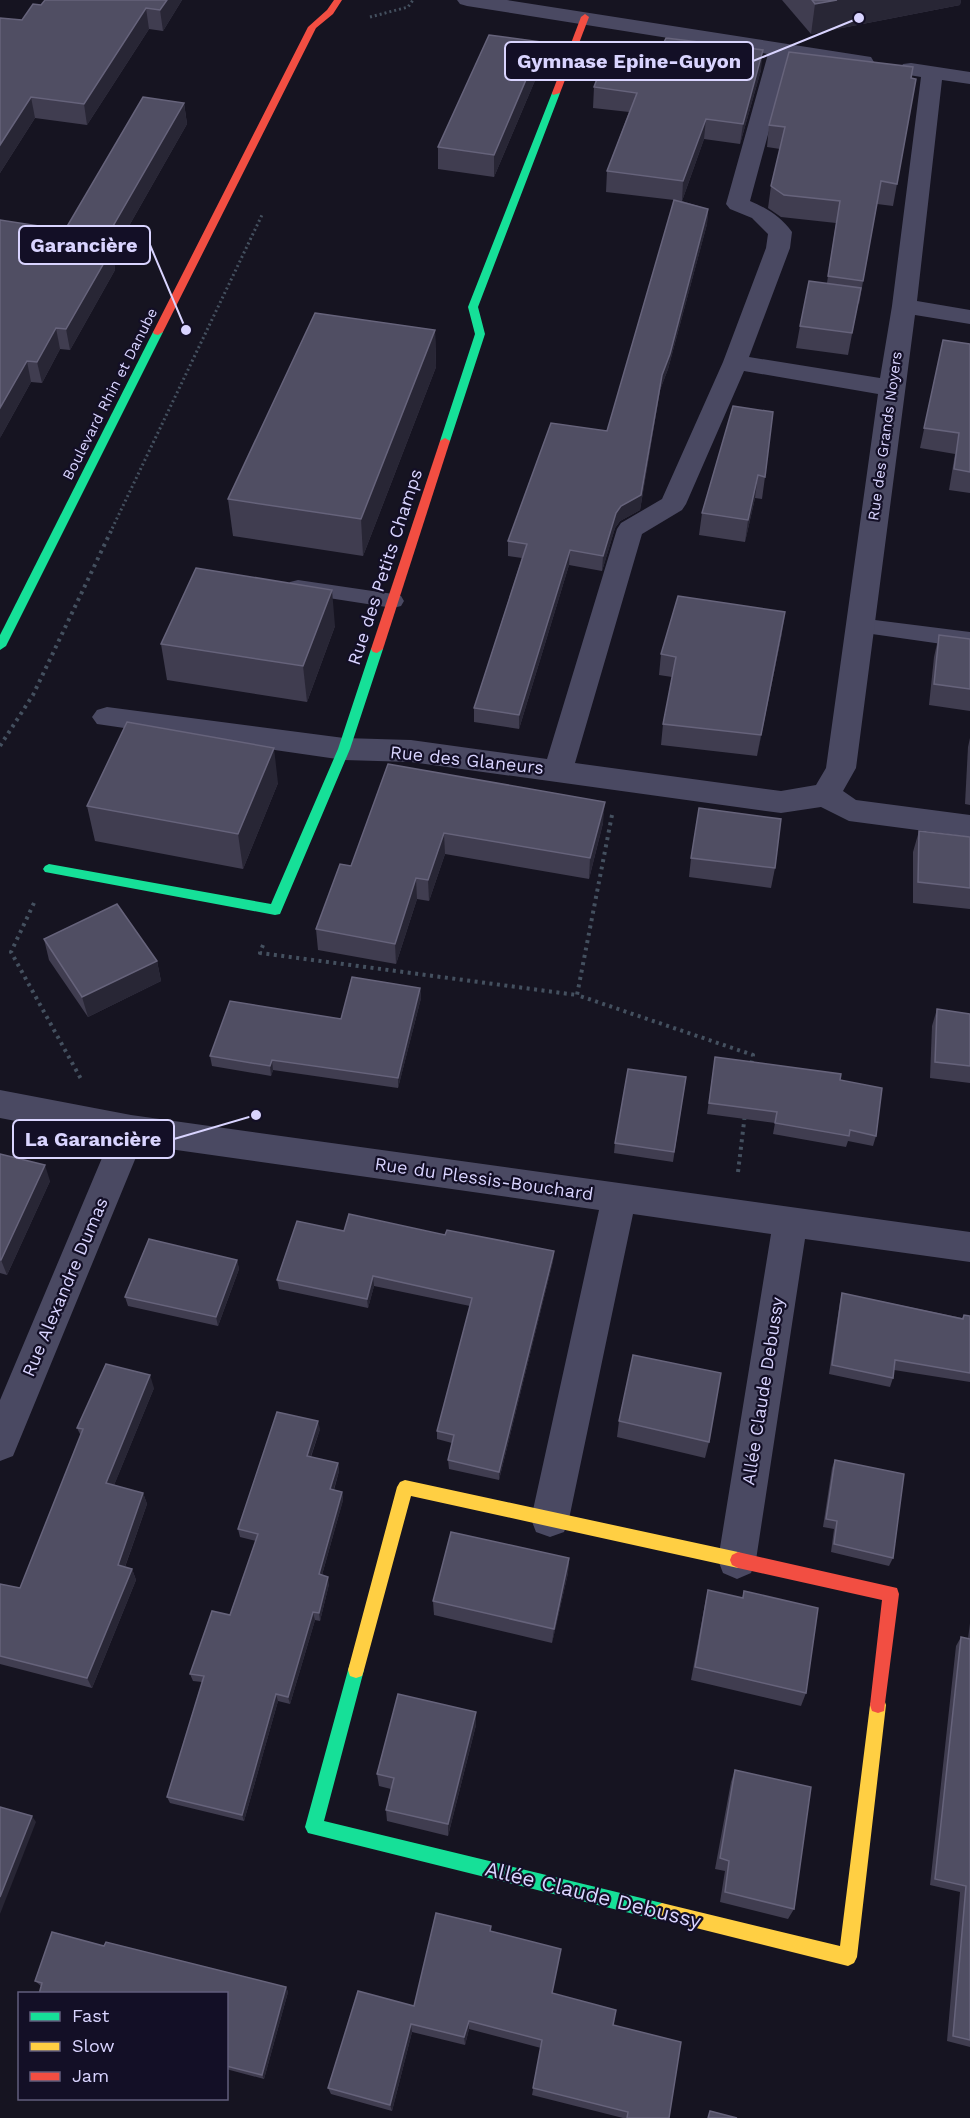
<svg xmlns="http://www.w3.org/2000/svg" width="970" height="2118" font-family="'Work Sans',sans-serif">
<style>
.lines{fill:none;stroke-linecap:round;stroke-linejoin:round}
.path-far1{stroke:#44505f;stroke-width:3;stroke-dasharray:2 3;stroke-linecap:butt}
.path{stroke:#44505f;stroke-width:4;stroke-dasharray:3 4.5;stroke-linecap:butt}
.lane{fill:#4a4962;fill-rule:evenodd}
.street{fill:#4a4962;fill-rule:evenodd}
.fast{fill:#16e098;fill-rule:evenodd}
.slow{fill:#ffcf43;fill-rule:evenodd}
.jam{fill:#f24e42;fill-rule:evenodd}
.wall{fill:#403d50}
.shaded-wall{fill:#282635}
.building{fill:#504e63;stroke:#66637b;stroke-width:1.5}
.labels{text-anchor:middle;stroke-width:4.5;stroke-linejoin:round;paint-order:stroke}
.far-street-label{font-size:15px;fill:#d9d4ff;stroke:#130f26}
.street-label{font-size:18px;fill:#d9d4ff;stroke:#130f26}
.near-street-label{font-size:21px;fill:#d9d4ff;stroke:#130f26}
.leader{fill:none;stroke:#d9d4ff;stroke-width:2}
.callout-dot{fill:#d9d4ff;stroke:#130f26;stroke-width:2}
.callout{fill:#130f26;stroke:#d9d4ff;stroke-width:2}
.callout-label{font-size:20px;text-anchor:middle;font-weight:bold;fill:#d9d4ff}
</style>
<rect width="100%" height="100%" fill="#161421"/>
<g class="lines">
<g class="path-far1">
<path d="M 370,17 L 408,7 L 413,0"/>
<path d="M 110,533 L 262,215"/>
</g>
<g class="path">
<path d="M 0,746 L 33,695 L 111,531"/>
<path d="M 612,815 L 577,995 L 753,1055 L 751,1065"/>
<path d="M 34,903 L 11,952 L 81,1079"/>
<path d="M 263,945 L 260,953 L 577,995"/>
<path d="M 738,1172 L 745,1114"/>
</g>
<g class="lane">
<path d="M 298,580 L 393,594 L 401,596 L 404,601 L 401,606 L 393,608 L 290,592 L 287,587 L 290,582 Z"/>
<path d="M 859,618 L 970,632 L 970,648 L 851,631 L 848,626 L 851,621 Z"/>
</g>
<g class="street">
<path d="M 457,0 L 507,0 L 871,57 L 874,62 L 871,67 L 863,68 L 789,57 L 750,201 C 767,208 781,217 792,232 L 790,248 L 749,357 L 880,378 L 892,306 L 921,77 L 903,74 L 900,69 L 903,64 L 911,63 L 970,72 L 970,84 L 942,80 L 917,301 L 970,310 L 970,324 L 915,315 L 856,768 L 843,791 L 856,800 L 970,815 L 970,837 L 849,821 L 821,807 L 781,813 L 411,762 L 344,760 L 97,724 L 92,717 L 97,710 L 107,707 L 344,738 L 411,740 L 547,759 L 617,529 L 621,523 L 662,499 L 723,362 L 766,248 L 768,234 L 752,218 L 730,209 L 726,204 L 768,54 L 467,6 L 460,4 ZM 744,371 L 878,394 L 826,768 L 816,785 L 781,791 L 575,763 L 642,534 L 682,510 L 686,504 Z"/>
<path d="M 0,1090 L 131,1115 L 970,1232 L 970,1262 L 805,1239 L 756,1560 L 751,1573 L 737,1579 L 723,1573 L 718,1560 L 771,1234 L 633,1214 L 569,1519 L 564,1532 L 550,1537 L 536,1532 L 531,1519 L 599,1210 L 141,1145 L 13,1456 L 0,1461 L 0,1400 L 110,1139 L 0,1118 Z"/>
</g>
<g class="fast">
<path d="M 556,90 L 560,93 L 478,307 L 485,334 L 450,441 L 445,444 L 441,443 L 440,441 L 475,334 L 468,307 L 552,93 Z"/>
<path d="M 158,329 L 163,332 L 6,646 L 0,650 L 0,635 L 153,332 Z"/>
<path d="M 377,645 L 383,649 L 350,749 L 280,914 L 275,915 L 45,872 L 43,869 L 45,866 L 49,864 L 271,904 L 338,749 L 371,649 Z"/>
<path d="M 356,1662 L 362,1664 L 364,1670 L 324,1821 L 662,1903 L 668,1906 L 671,1912 L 668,1918 L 662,1921 L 308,1833 L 305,1827 L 348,1670 L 350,1664 Z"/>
</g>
<g class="slow">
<path d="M 405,1480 L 738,1552 L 744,1555 L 746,1560 L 744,1565 L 738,1568 L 411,1496 L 364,1670 L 362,1676 L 356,1678 L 350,1676 L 348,1670 L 397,1487 L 400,1482 Z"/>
<path d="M 878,1697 L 884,1699 L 886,1705 L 857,1957 L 854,1963 L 848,1966 L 656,1918 L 653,1912 L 656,1906 L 662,1903 L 840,1946 L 870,1705 L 872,1699 Z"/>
</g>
<g class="jam">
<path d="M 334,0 L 342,0 L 333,14 L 316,28 L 163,332 L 158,335 L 154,334 L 153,332 L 308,27 L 327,10 Z"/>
<path d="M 585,14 L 589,17 L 560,93 L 553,95 L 552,93 L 581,17 Z"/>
<path d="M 445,438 L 450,441 L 383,649 L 377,653 L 373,652 L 371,649 L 440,441 Z"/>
<path d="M 738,1552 L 897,1588 L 899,1594 L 884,1711 L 878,1713 L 872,1711 L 870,1705 L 882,1600 L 738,1568 L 732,1565 L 730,1560 L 732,1555 Z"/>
</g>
</g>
<g class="wall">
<path d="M 45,0 L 182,0 L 163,31 L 149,29 L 87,125 L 35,118 L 0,173 L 0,18 L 22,20 L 41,5 Z"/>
<path d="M 782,0 L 961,0 L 960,5 L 811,34 Z"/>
<path d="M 542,64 L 494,177 L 438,169 L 438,147 Z"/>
<path d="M 761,70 L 740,144 L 704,139 L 682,201 L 708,209 L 707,224 L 668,369 L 660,390 L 640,510 L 620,521 L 615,528 L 602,571 L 569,565 L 519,729 L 474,722 L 474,708 L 522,558 L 508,556 L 508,541 L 607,431 L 674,200 L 606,192 L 607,171 L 629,112 L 593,108 L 594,87 Z"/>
<path d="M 911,78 L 916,79 L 893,206 L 877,204 L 859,304 L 858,303 L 848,355 L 796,348 L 800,326 L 827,283 L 836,223 L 781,217 L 768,208 L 771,186 L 780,149 L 767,147 L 769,125 Z"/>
<path d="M 184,103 L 187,124 L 113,254 L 115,270 L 70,350 L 60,349 L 42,383 L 31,382 L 0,438 L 65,230 Z"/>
<path d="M 435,330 L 436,367 L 363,556 L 233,536 L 228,499 Z"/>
<path d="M 943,340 L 970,344 L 970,493 L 949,490 L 955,454 L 920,448 Z"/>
<path d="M 733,406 L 765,477 L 762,499 L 755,498 L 745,542 L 699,535 L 702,513 Z"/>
<path d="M 335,626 L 307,702 L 167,680 L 161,644 Z"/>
<path d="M 782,633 L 757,756 L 661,745 L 663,724 L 672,677 L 659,675 L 661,654 Z"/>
<path d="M 939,635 L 970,639 L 970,711 L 929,705 L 934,657 Z"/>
<path d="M 970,738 L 970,805 L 965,804 L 968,747 Z"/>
<path d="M 388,764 L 603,823 L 589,879 L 445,854 L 429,901 L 417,899 L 396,964 L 318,950 L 316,929 L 351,866 Z"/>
<path d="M 278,783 L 243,869 L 95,841 L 87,806 Z"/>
<path d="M 919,831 L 970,837 L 970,909 L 913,903 L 913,852 Z"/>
<path d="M 691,858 L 775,868 L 771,888 L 689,877 Z"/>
<path d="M 44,939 L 157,961 L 161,981 L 88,1017 L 49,960 Z"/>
<path d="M 420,988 L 421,998 L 398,1088 L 273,1070 L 271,1076 L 212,1066 L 210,1056 L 341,1019 Z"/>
<path d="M 937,1009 L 970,1014 L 970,1083 L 930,1078 L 932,1026 Z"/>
<path d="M 715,1057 L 840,1080 L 876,1136 L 873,1146 L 848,1141 L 846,1147 L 773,1134 L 775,1123 L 707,1114 Z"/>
<path d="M 686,1077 L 673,1162 L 614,1153 L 615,1143 Z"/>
<path d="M 0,1154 L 50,1181 L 7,1275 L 0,1273 Z"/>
<path d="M 344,1231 L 445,1235 L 554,1251 L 553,1261 L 499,1480 L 449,1469 L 448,1460 L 452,1443 L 437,1439 L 437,1431 L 470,1306 L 374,1286 L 368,1308 L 279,1289 L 277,1280 Z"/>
<path d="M 237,1260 L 239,1269 L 218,1326 L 128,1306 L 125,1297 Z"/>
<path d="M 842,1293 L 962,1318 L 964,1315 L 970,1316 L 970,1382 L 894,1370 L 893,1378 L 890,1387 L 829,1374 L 840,1302 Z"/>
<path d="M 154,1388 L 114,1485 L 143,1493 L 147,1504 L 125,1567 L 132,1569 L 136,1580 L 92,1688 L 0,1664 L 0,1584 L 20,1588 L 81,1436 L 77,1428 Z"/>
<path d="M 619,1421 L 709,1442 L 705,1458 L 617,1437 Z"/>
<path d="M 320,1429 L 311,1457 L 338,1463 L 339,1471 L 334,1490 L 342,1492 L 343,1500 L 322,1575 L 329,1584 L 320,1621 L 315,1620 L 290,1704 L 278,1701 L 244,1821 L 170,1803 L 167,1797 L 202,1682 L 193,1681 L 190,1674 L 230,1615 L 256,1541 L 240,1537 L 238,1529 Z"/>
<path d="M 835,1460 L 893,1558 L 889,1566 L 831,1552 L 834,1529 L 823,1527 L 832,1468 Z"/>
<path d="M 569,1558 L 568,1573 L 552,1643 L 434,1615 L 433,1601 Z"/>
<path d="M 708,1590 L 742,1598 L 744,1591 L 806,1693 L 801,1706 L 691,1680 L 705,1604 Z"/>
<path d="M 970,1623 L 970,2047 L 947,2041 L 960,1892 L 930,1885 L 956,1646 L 961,1637 L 968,1639 Z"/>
<path d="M 476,1725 L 448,1836 L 387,1821 L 386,1810 L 391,1789 L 379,1786 L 377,1774 Z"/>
<path d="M 735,1770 L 794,1909 L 788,1919 L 720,1902 L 725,1871 L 715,1869 L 731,1782 Z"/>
<path d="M 491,1931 L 552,1993 L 613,2025 L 669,2118 L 623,2118 L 532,2095 L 541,2048 L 469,2029 L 465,2045 L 412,2032 L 392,2111 L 331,2094 L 328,2088 L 414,2006 Z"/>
<path d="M 104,1946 L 286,1987 L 288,1992 L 264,2079 L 226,2069 L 226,1994 L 41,1986 L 35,1981 Z"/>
</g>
<g class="shaded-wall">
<path d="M 167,0 L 182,0 L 163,31 L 160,10 Z"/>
<path d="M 837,0 L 961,0 L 960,5 L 811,34 L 815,4 Z"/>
<path d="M 146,8 L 149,29 L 87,125 L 84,104 Z"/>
<path d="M 542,42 L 542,64 L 494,177 L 494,155 Z"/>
<path d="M 763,50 L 761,70 L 740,144 L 743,124 Z"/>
<path d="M 31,97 L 35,118 L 0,173 L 0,145 Z"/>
<path d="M 184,103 L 187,124 L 113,254 L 115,270 L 70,350 L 66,329 L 101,247 Z"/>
<path d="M 706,119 L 704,139 L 682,201 L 683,181 Z"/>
<path d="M 708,209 L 707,224 L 668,369 L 660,390 L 640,510 L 620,521 L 615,528 L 602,571 L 603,556 Z"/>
<path d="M 56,328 L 60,349 L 42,383 L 37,362 Z"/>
<path d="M 435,330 L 436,367 L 363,556 L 361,519 Z"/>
<path d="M 27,361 L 31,382 L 0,438 L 0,408 Z"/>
<path d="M 758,475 L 755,498 L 745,542 L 748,520 Z"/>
<path d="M 570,550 L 569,565 L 519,729 L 519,715 Z"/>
<path d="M 332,590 L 335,626 L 307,702 L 303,666 Z"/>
<path d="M 785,612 L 782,633 L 757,756 L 761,735 Z"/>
<path d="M 274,748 L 278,783 L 243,869 L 238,834 Z"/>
<path d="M 605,802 L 603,823 L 589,879 L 590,858 Z"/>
<path d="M 444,833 L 445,854 L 429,901 L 428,880 Z"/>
<path d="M 416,878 L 417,899 L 396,964 L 395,944 Z"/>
<path d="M 157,961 L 161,981 L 88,1017 L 82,997 Z"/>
<path d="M 420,988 L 421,998 L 398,1088 L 398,1078 Z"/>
<path d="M 272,1060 L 273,1070 L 271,1076 L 270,1066 Z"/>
<path d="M 45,1165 L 50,1181 L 7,1275 L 1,1260 Z"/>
<path d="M 554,1251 L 553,1261 L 499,1480 L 499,1472 Z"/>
<path d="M 237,1260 L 239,1269 L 218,1326 L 216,1317 Z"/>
<path d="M 373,1276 L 374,1286 L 368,1308 L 367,1299 Z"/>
<path d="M 150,1375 L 154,1388 L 110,1495 L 106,1483 Z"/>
<path d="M 318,1421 L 320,1429 L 308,1464 L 307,1456 Z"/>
<path d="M 338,1463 L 339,1471 L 331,1498 L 330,1489 Z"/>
<path d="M 342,1492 L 343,1500 L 320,1582 L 319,1574 Z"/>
<path d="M 143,1493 L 147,1504 L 122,1575 L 118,1565 Z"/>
<path d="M 569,1558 L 568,1573 L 552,1643 L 554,1629 Z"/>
<path d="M 132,1569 L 136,1580 L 92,1688 L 87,1678 Z"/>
<path d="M 328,1577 L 329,1584 L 320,1621 L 319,1613 Z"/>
<path d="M 313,1612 L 315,1620 L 290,1704 L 288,1697 Z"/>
<path d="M 276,1694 L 278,1701 L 244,1821 L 242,1815 Z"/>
<path d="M 476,1712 L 476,1725 L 448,1836 L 448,1824 Z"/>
<path d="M 32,1816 L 36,1822 L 0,1914 L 0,1897 Z"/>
<path d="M 286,1987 L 288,1992 L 264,2079 L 262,2075 Z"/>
<path d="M 469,2021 L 469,2029 L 465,2045 L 464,2037 Z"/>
<path d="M 411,2024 L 412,2032 L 392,2111 L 390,2105 Z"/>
</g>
<g class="building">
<path d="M 45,0 L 167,0 L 160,10 L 146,8 L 84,104 L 31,97 L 0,145 L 0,18 L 22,20 L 33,4 L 41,5 Z"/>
<path d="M 812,0 L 837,0 L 815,4 Z"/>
<path d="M 489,35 L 542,42 L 494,155 L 438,147 Z"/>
<path d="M 666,38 L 763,50 L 743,124 L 706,119 L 683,181 L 607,171 L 637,93 L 594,87 L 608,49 L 658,55 Z"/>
<path d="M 789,52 L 913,67 L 911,78 L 916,79 L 897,184 L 881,181 L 863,281 L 828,276 L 840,201 L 784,195 L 771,186 L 785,127 L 769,125 Z"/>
<path d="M 143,97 L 184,103 L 101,247 L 112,249 L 66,329 L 56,328 L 37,362 L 27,361 L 0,408 L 0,220 L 65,230 Z"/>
<path d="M 674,200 L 708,209 L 670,354 L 662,375 L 641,495 L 621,506 L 616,513 L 603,556 L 570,550 L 519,715 L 474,708 L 527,544 L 508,541 L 551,423 L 607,431 Z"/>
<path d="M 809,281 L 861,288 L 852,333 L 800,326 Z"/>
<path d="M 315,313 L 435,330 L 361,519 L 228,499 Z"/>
<path d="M 943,340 L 970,344 L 970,472 L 954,469 L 959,433 L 924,428 Z"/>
<path d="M 733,406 L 773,412 L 765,477 L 758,475 L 748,520 L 702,513 Z"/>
<path d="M 196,568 L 332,590 L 303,666 L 161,644 Z"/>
<path d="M 678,596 L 785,612 L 761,735 L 663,724 L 676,657 L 661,654 Z"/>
<path d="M 939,635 L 970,639 L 970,689 L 934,684 Z"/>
<path d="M 127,722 L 274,748 L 238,834 L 87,806 Z"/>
<path d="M 388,764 L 605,802 L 590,858 L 444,833 L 428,880 L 416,878 L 395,944 L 316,929 L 340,864 L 351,866 Z"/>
<path d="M 699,808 L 781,819 L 775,868 L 691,858 Z"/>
<path d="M 919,831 L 970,837 L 970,888 L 918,882 Z"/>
<path d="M 117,904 L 157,961 L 82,997 L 44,939 Z"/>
<path d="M 352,977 L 420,988 L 398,1078 L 272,1060 L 270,1066 L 210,1056 L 230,1001 L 341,1019 Z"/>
<path d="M 937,1009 L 970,1014 L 970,1066 L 935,1062 Z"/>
<path d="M 715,1057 L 841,1074 L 840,1080 L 882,1088 L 876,1136 L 850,1130 L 849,1136 L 775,1123 L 777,1112 L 709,1103 Z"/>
<path d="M 628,1069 L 686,1077 L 674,1152 L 615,1143 Z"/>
<path d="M 0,1154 L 45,1165 L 1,1260 L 0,1260 Z"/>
<path d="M 349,1214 L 445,1235 L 447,1230 L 554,1251 L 499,1472 L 448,1460 L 454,1435 L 437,1431 L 472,1298 L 373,1276 L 367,1299 L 277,1280 L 297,1221 L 344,1231 Z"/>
<path d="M 149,1239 L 237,1260 L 216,1317 L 125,1297 Z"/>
<path d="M 842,1293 L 963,1319 L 964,1315 L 970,1316 L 970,1373 L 895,1360 L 893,1378 L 832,1365 Z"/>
<path d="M 633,1355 L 721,1373 L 709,1442 L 619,1421 Z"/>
<path d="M 106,1364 L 150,1375 L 106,1483 L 143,1493 L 118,1565 L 132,1569 L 87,1678 L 0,1656 L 0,1584 L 20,1588 L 83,1429 L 77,1428 Z"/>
<path d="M 277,1412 L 318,1421 L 307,1456 L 338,1463 L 330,1489 L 342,1492 L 319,1574 L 328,1577 L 319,1613 L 313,1612 L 288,1697 L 276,1694 L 242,1815 L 167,1797 L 204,1676 L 190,1674 L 212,1611 L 230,1615 L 258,1534 L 238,1529 Z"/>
<path d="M 835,1460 L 904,1474 L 893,1558 L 834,1544 L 837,1521 L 826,1519 Z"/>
<path d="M 451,1532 L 569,1558 L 554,1629 L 433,1601 Z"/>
<path d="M 708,1590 L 743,1598 L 744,1591 L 818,1608 L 806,1693 L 695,1667 Z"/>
<path d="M 961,1637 L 970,1639 L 970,2040 L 953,2036 L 966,1886 L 935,1879 Z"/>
<path d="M 398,1694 L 476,1712 L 448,1824 L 386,1810 L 394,1778 L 377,1774 Z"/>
<path d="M 735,1770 L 811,1787 L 794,1909 L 725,1892 L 729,1861 L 720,1858 Z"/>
<path d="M 0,1807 L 32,1816 L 0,1897 Z"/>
<path d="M 436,1913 L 491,1926 L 490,1931 L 561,1949 L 552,1993 L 616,2010 L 613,2025 L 681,2042 L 669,2118 L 627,2118 L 628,2112 L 533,2088 L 542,2040 L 469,2021 L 464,2037 L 411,2024 L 390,2105 L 328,2088 L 358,1991 L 414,2006 Z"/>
<path d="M 52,1932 L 104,1946 L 106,1942 L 286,1987 L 262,2075 L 226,2066 L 226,1994 L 39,1994 L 42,1983 L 35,1981 Z"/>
<path d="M 710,2111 L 737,2118 L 708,2118 Z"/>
</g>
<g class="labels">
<g class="far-street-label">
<text transform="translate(110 394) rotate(-63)" y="5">Boulevard Rhin et Danube</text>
<text transform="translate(885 436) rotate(-82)" y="5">Rue des Grands Noyers</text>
</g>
<g class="street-label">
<text transform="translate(385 567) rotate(-72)" y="6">Rue des Petits Champs</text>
<text transform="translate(467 760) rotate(6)" y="6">Rue des Glaneurs</text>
<text transform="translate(484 1179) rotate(8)" y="6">Rue du Plessis-Bouchard</text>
<text transform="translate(65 1287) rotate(-67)" y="6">Rue Alexandre Dumas</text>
<text transform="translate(763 1391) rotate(-81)" y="6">Allée Claude Debussy</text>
</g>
<g class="near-street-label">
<text transform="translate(593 1895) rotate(14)" y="7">Allée Claude Debussy</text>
</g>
</g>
<path class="leader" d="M859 18L753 61M186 330L150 245M256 1115L174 1139"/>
<g class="callout-dot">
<circle cx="859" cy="18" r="6"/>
<circle cx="186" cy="330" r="6"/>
<circle cx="256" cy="1115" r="6"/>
</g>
<g class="callout">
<rect x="505" y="42" width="248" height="38" rx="6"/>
<rect x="19" y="226" width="131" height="38" rx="6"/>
<rect x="13" y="1120" width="161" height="38" rx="6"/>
</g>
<g class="callout-label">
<text x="629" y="68">Gymnase Epine-Guyon</text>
<text x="84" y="252">Garancière</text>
<text x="93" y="1146">La Garancière</text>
</g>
<rect x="18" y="1992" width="210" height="108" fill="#130f26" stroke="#625e7d" stroke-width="1.5"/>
<rect x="30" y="2012" width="30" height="9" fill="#16e098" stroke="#625e7d" stroke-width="1.5"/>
<text x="72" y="2022" font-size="18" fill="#d9d4ff">Fast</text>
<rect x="30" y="2042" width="30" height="9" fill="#ffcf43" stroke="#625e7d" stroke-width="1.5"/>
<text x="72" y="2052" font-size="18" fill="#d9d4ff">Slow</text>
<rect x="30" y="2072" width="30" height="9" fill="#f24e42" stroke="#625e7d" stroke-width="1.5"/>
<text x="72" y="2082" font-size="18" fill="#d9d4ff">Jam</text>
</svg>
